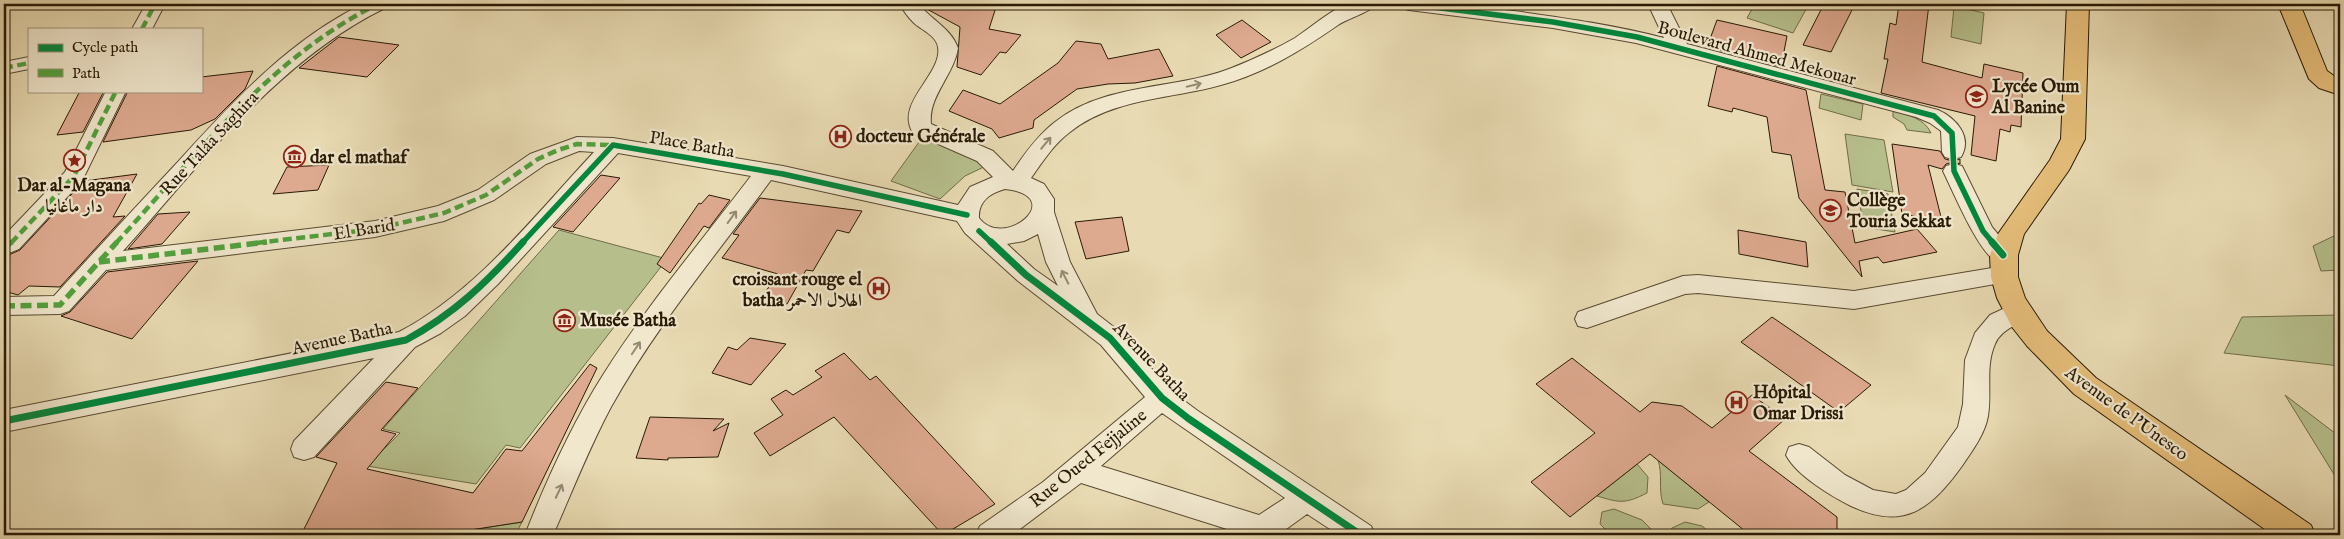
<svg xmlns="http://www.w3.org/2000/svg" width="2344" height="539" font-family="'IM FELL English',Amiri,serif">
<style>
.green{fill:#b6bf8c;stroke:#706c48}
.building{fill:#dda98f;stroke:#291a05}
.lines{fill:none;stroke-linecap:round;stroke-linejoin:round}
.minor-casing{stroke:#594a30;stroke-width:2}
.major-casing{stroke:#291a05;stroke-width:2}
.minor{fill:#f0e7cd;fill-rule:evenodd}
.major{fill:#e4bd79;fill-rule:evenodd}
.quiet-far1{stroke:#51a13d;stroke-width:4.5;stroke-dasharray:9 4.5;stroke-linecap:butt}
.quiet{stroke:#51a13d;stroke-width:5.5;stroke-dasharray:11 5.5;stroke-linecap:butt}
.cycleway-far1-casing{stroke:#f0e7cd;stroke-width:8}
.cycleway-casing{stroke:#f0e7cd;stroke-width:10}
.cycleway-far1{stroke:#00873e;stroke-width:5.5}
.cycleway{stroke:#00873e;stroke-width:7}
.oneway{stroke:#968b73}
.labels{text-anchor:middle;stroke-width:4.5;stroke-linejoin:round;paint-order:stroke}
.street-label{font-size:18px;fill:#291a05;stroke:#f0e7cd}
.poi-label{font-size:18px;font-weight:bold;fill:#291a05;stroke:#f0e7cd;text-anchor:start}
</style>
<rect width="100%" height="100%" fill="#e8dab2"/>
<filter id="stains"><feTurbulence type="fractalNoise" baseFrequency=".004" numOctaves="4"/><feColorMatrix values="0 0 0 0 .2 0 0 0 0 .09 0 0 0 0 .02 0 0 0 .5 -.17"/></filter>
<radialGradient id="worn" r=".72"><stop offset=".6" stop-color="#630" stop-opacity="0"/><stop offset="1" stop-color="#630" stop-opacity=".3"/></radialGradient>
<g class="green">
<path d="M 1755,4 L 1809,4 L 1793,33 L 1747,18 Z"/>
<path d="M 1954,6 L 1984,13 L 1981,44 L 1951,37 Z"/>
<path d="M 1821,94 L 1863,104 L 1861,120 L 1819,108 Z"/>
<path d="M 1893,111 C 1908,115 1924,118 1931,133 L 1907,130 L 1904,124 L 1893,117 Z"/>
<path d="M 927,131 L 990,164 L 965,176 L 940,199 L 891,181 Z"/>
<path d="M 1845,134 L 1884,140 L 1893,192 L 1852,185 Z"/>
<path d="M 1857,189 L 1888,194 L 1895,232 L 1864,227 Z"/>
<path d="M 559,230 L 667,259 L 520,448 L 506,445 L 476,484 L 367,466 L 400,433 L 383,429 Z"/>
<path d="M 2340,233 L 2340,270 L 2321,271 L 2313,246 Z"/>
<path d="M 2340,315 L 2340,366 L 2224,353 L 2242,317 Z"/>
<path d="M 2285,395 L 2340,437 L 2340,484 Z"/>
<path d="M 1658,460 L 1709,502 L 1698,509 L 1663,504 C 1658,489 1663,475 1658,460 Z"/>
<path d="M 1637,464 L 1648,477 L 1647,493 C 1625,504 1620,503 1597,496 Z"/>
<path d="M 1614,509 L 1642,520 L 1652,530 L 1651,535 L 1624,535 L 1622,533 L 1619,535 L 1611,535 L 1600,524 L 1602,512 Z"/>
<path d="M 522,522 L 515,535 L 438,535 Z"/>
<path d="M 1685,522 L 1702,526 L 1713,535 L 1668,535 L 1672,528 Z"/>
</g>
<g class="building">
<path d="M 921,4 L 997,4 L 989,29 L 1021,35 L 1006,53 L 1000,52 L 981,75 L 957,67 L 960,27 L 925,8 Z"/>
<path d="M 1824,4 L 1855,4 L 1831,52 L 1803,45 Z"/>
<path d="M 1899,4 L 1929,4 L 1922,62 L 1982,78 L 1984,64 L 2023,73 L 2021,127 L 2011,125 L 2010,132 L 2000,129 L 1996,161 L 1971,155 L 1975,116 L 1881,93 L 1888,59 L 1884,59 L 1890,23 L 1896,25 Z"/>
<path d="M 1242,20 L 1271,42 L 1241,58 L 1216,35 Z"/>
<path d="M 1717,20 L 1787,36 L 1781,67 L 1707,47 Z"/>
<path d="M 339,37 L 399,45 L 367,77 L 299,68 Z"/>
<path d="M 1076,41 L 1101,44 L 1108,59 L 1159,49 L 1173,76 L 1135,83 L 1108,84 L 1077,89 L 1034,120 L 1033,128 L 999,138 L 992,129 L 949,111 L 963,90 L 1000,104 L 1058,63 Z"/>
<path d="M 1717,66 L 1806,90 L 1825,190 L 1845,192 L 1855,243 L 1917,229 L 1937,252 L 1883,263 L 1878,257 L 1859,261 L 1862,277 L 1799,198 L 1791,155 L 1772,152 L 1767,117 L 1733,108 L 1732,112 L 1708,106 Z"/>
<path d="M 253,71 L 245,89 L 215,119 L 191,130 L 103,142 L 128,91 L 201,91 L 201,77 Z"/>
<path d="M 80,91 L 104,91 L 83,132 L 57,135 Z"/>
<path d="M 1892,144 L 1940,151 L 1945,159 L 1953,161 L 1960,159 L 1960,164 L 1954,162 L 1946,164 L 1942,169 L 1928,165 L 1942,221 L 1902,214 Z"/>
<path d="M 329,165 L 318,190 L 273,194 L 287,167 Z"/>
<path d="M 137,174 L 113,217 L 125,216 L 60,287 L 29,286 L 18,295 L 4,291 L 4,257 L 20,250 L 84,181 Z"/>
<path d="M 601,175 L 620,178 L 573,232 L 553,227 Z"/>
<path d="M 709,195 L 730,200 L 709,228 L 704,226 L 670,273 L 657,264 L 699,203 L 701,204 Z"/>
<path d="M 760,198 L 862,211 L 849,233 L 837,230 L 813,271 L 806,270 L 787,304 L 759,301 L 778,274 L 722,258 L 739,235 L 733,234 Z"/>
<path d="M 190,212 L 162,244 L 128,249 L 158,214 Z"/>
<path d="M 1122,217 L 1129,251 L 1086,259 L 1075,222 Z"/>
<path d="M 1738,230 L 1806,242 L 1808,267 L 1739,254 Z"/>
<path d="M 198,261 L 132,339 L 61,316 L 70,312 L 107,272 Z"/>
<path d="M 1772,317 L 1871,385 L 1839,412 L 1741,342 Z"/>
<path d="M 750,338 L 786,344 L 751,385 L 712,373 L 728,347 L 737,350 Z"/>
<path d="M 844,353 L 870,380 L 876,376 L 995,504 L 943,535 L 834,417 L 770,456 L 754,433 L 783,415 L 771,399 L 786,390 L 793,395 L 822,377 L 815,371 Z"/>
<path d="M 1572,358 L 1640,412 L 1652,402 L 1682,406 L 1712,428 L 1752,395 L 1785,419 L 1749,451 L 1837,517 L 1837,535 L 1750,535 L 1650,454 L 1570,517 L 1531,482 L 1595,433 L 1536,384 Z"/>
<path d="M 590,364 L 597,368 L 522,522 L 438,535 L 301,535 L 337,463 L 316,457 L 386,382 L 418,388 L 381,430 L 396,434 L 367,469 L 473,493 L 506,449 L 522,451 Z"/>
<path d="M 650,417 L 724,419 L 713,431 L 729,423 L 718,457 L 668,458 L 668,460 L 636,458 Z"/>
</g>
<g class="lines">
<defs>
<g id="minor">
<path d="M 146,4 L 165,4 L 152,29 L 132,29 Z"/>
<path d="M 363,4 L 388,4 L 385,8 C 277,61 202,163 123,251 L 375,221 L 438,206 L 478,190 L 530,154 L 577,137 L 613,138 L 783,166 L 958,205 L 970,187 L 993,177 L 977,161 L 913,133 C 894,103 943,74 938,47 C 936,35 921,30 913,22 C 908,17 903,10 900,4 L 919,4 C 931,20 951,28 958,48 C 954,75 928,96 931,124 L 993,151 L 1013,171 C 1025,153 1038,135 1055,122 C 1104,83 1173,90 1229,69 C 1252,60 1274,50 1295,38 C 1311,27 1325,15 1342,6 L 1348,4 L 1377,4 C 1374,10 1347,19 1338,25 C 1302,50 1265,73 1221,85 C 1172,99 1112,98 1070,132 C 1054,144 1043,161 1031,178 L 1044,184 L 1054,199 L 1054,212 L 1070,262 L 1097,314 L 1119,331 L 1171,391 L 1198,411 L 1371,526 L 1375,535 L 1339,535 L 1307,514 L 1278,535 L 1246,535 L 1081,483 L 1012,535 L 976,535 L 980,526 L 1043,482 L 1145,397 L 1101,345 L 1018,281 L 965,233 L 957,221 L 771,180 C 717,254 656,326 611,407 C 589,448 572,492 553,535 L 525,535 C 546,481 572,424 603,375 C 647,305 701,242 751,176 L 618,153 L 498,284 L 465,316 L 441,333 L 415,347 L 314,457 L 304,460 L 294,457 L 291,449 L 294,441 L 374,358 L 4,432 L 4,410 L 399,332 C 477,291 535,215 594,152 L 579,151 L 546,164 L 494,200 L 444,221 L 375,237 L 106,270 L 69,311 L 60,314 L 4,315 L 4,297 L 54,296 C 94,252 134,209 175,165 C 231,104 287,41 363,4 ZM 1005,189 C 1069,196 1004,251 979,218 C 978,202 990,193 1005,189 ZM 1038,234 L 1046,262 L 1058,286 L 1034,269 L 1007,244 L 1024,241 ZM 1162,413 L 1285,498 L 1259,515 L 1101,466 Z"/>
<path d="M 1399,4 C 1438,1 1476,7 1514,11 C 1564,18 1615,25 1664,38 L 1648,4 L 1667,4 L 1687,44 L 1938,110 C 1956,118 1973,137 1961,157 L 1953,159 L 1945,157 L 1942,152 L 1941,131 L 1930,123 L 1916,117 L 1636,43 L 1553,28 L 1409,10 L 1402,8 Z"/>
<path d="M 29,57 L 29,69 L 4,74 L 4,62 Z"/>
<path d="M 106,91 L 126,91 L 82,181 L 19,249 L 4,255 L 4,236 L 65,172 Z"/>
<path d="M 1954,164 L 1962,166 L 1992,227 L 2015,255 L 2011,261 C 2006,263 2002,264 1996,261 C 1978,252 1953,191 1943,171 L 1946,166 Z"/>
<path d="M 2004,266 L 2012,269 L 2016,275 L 2012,281 L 1854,309 L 1698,293 L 1685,294 L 1587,328 L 1578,326 L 1575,319 L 1578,312 L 1683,276 L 1698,275 L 1854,291 Z"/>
<path d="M 2018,302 L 2027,304 L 2030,311 C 2022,326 2002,327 1995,344 C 1985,366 1992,392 1988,416 C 1985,434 1972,451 1962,466 C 1931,509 1904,531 1851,506 C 1831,496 1796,475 1786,455 L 1789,447 L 1799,444 L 1809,447 L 1845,475 L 1873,490 L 1896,494 L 1906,490 L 1925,473 L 1958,427 L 1963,404 L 1965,360 L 1975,333 L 1990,315 Z"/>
</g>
<g id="major">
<path d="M 2067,4 L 2089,4 L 2085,139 L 2069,170 L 2024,234 L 2018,255 L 2018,277 L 2025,298 L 2047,331 L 2096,378 L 2311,525 L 2315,535 L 2273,535 L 2074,394 L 2027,346 L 2012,327 L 1997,298 L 1991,277 L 1990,255 L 1998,234 L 2050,160 L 2061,139 Z"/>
<path d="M 2278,4 L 2300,4 L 2327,71 L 2340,80 L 2340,95 L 2319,88 L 2309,79 Z"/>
</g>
</defs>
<use href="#minor" class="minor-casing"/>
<use href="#major" class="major-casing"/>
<use href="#minor" class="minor"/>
<use href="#major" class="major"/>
<g class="quiet-far1">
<path d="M 142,29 L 155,4"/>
<path d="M 4,68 L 29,63"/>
<path d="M 11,243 L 74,176 L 116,91"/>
<path d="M 116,243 C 196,156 270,57 378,4"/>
<path d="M 256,243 L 375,229 L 444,213 L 486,195 L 538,159 L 558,150 L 577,144 L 613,145"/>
</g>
<g class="quiet">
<path d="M 4,247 L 12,242"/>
<path d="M 99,262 L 267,242"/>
<path d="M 4,306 L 60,305 L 117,242"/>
</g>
<defs>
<g id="cycleway-far1">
<path d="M 1409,4 L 1553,22 L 1637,37 L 1934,116 L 1952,133 L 1954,171 L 1983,231 L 1993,243"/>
<path d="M 979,231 L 992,243"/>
<path d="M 522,243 L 613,145 L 783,174 L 967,215"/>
</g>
<g id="cycleway">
<path d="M 991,242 L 1026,275 L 1110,338 L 1162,398 L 1189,419 L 1361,535"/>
<path d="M 1992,242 L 2003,255"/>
<path d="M 4,421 L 406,340 C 454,314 487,282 523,242"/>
</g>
</defs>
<use href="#cycleway-far1" class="cycleway-far1-casing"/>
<use href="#cycleway" class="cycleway-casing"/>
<use href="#cycleway-far1" class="cycleway-far1"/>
<use href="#cycleway" class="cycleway"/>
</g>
<defs><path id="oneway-shaft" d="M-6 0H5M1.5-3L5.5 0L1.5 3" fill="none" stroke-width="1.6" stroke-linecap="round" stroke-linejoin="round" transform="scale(1.25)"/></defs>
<g class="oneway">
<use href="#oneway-shaft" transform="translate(1194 85) rotate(-13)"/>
<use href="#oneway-shaft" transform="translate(1046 143) rotate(-50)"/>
<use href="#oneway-shaft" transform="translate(732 217) rotate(-54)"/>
<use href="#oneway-shaft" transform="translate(1065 277) rotate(-117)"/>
<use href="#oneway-shaft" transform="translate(636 348) rotate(-56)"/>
<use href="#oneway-shaft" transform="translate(559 491) rotate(-65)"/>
</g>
<defs>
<symbol id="university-ring" viewBox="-11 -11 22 22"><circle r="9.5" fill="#f0e7cd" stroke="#8f2418" stroke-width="1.5"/><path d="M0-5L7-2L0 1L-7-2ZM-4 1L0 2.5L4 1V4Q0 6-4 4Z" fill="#8f2418"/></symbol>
<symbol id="hospital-ring" viewBox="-11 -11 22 22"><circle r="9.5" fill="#f0e7cd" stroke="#8f2418" stroke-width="1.5"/><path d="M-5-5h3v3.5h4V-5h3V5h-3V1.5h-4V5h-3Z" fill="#8f2418"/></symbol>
<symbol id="museum-ring" viewBox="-11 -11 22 22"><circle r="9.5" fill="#f0e7cd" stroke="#8f2418" stroke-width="1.5"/><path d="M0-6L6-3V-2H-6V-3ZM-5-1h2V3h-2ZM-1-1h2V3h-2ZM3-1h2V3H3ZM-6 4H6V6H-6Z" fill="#8f2418"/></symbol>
<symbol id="sight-ring" viewBox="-11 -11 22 22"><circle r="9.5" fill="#f0e7cd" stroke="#8f2418" stroke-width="1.5"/><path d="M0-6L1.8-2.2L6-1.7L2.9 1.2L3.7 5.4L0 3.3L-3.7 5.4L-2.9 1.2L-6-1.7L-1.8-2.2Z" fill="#8f2418"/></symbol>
</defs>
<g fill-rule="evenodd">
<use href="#university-ring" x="1964" y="84" width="25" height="25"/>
<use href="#hospital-ring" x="828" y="124" width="25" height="25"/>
<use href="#museum-ring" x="282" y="144" width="25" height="25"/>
<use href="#sight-ring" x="62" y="148" width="25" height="25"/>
<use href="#university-ring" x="1818" y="198" width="25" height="25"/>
<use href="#hospital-ring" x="866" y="276" width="25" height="25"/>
<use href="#museum-ring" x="552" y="308" width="25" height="25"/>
<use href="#hospital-ring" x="1724" y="390" width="25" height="25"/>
</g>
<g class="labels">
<g class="street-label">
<text transform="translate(1757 53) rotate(15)" y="6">Boulevard Ahmed Mekouar</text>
<text transform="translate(209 143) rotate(-47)" y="6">Rue Talâa Saghira</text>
<text transform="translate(692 144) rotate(10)" y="6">Place Batha</text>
<text transform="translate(364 229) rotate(-9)" y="6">El Barid</text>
<text transform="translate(342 338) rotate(-12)" y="6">Avenue Batha</text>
<text transform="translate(1152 361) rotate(46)" y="6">Avenue Batha</text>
<text transform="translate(2127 413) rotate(36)" y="6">Avenue de l'Unesco</text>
<text transform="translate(1088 458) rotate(-39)" y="6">Rue Oued Fejjaline</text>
</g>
<g class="poi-label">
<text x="1992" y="92">Lycée Oum<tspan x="1992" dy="21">Al Banine</tspan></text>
<text x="856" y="142">docteur Générale</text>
<text x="310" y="163">dar el mathaf</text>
<text x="74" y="191" text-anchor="middle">Dar al-Magana<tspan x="74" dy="21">دار ماغانيا</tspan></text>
<text x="1847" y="206">Collège<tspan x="1847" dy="21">Touria Sekkat</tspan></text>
<text x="862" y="285" text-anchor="end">croissant rouge el<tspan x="862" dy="21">batha الهلال الاحمر</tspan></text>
<text x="580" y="326">Musée Batha</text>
<text x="1753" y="398">Hôpital<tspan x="1753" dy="21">Omar Drissi</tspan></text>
</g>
</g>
<rect width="2344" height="539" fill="none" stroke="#e8dab2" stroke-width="20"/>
<rect x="5" y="5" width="2334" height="529" fill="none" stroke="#291a05" stroke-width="2.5"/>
<rect x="10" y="10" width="2324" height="519" fill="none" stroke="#291a05"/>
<rect x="28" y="28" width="175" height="65" fill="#f0e7cd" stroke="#a0957d"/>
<rect x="38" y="44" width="25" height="8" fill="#00873e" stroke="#a0957d"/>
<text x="72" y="52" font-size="15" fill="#291a05">Cycle path</text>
<rect x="38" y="69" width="25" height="8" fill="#51a13d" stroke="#a0957d"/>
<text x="72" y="78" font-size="15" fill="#291a05">Path</text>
<rect width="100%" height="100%" filter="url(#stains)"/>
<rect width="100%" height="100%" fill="url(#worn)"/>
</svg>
